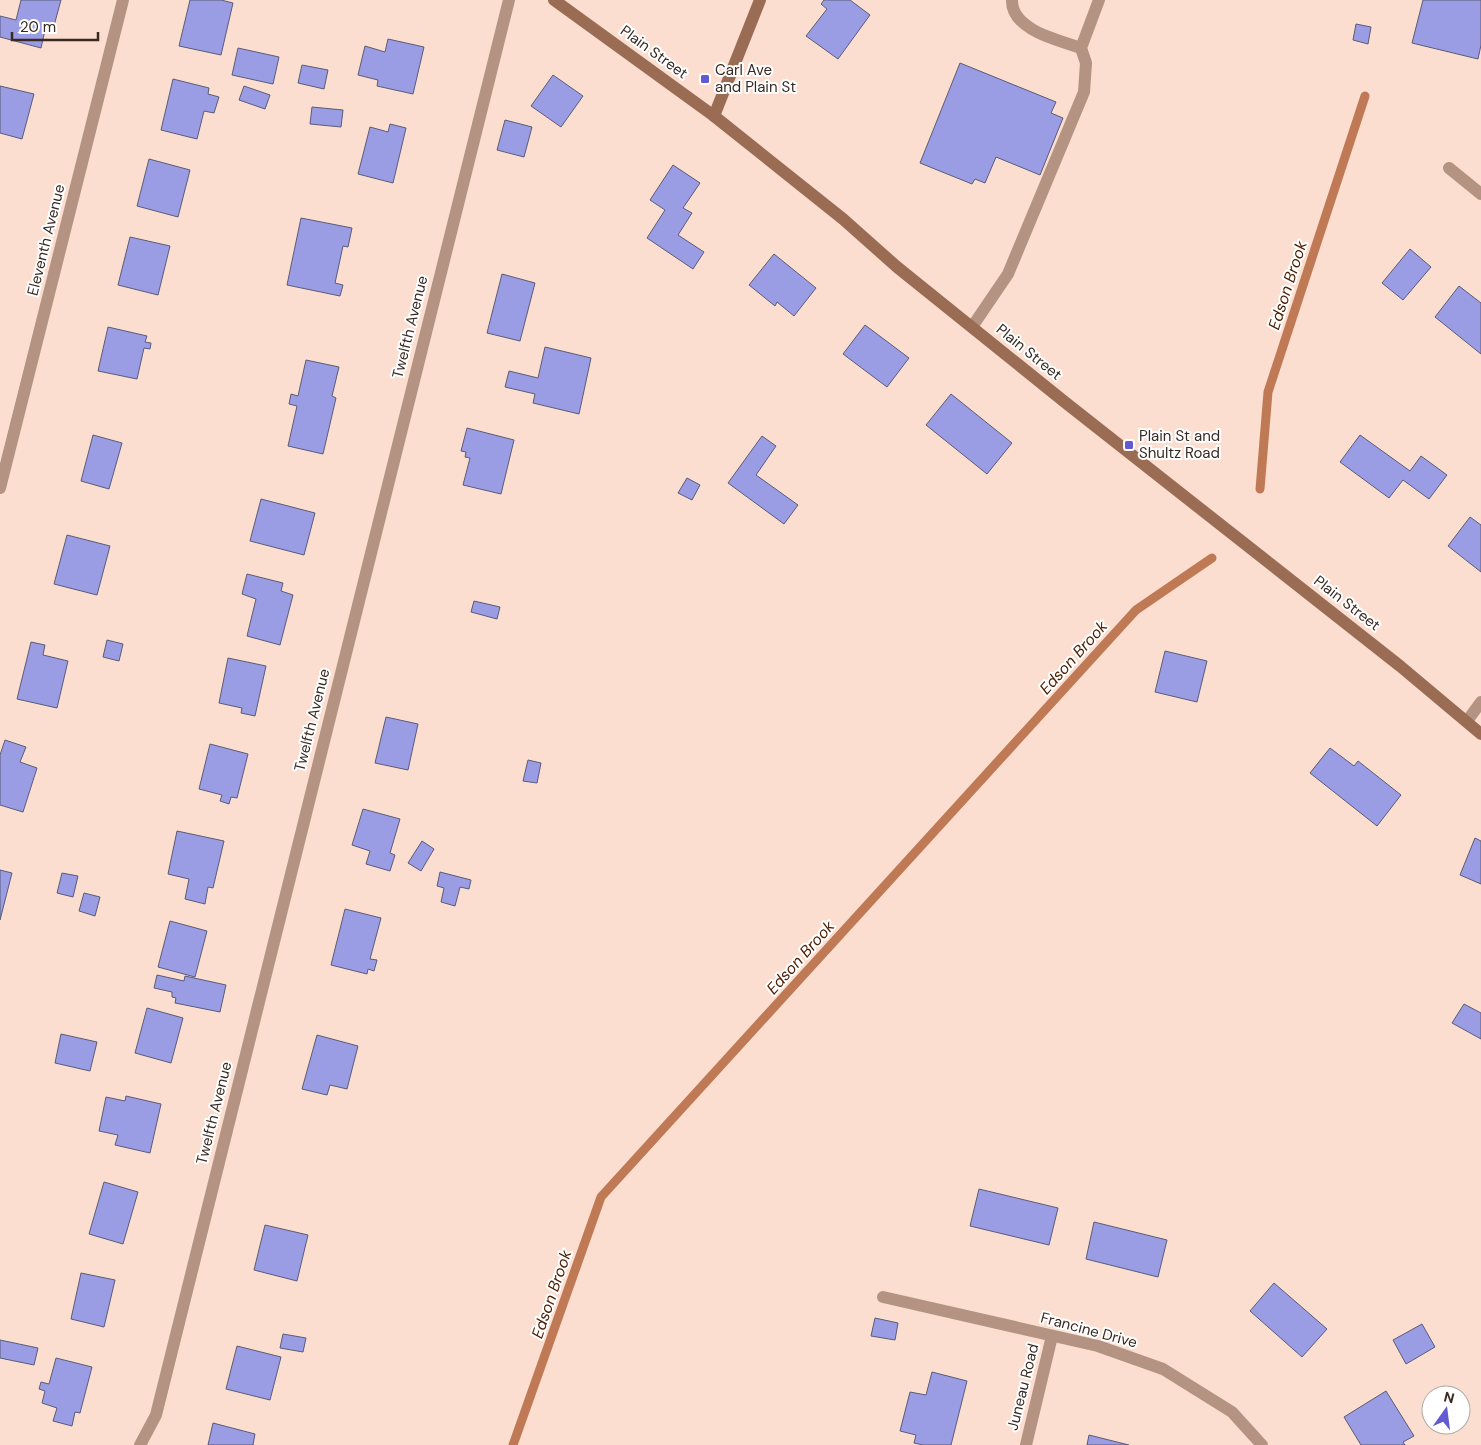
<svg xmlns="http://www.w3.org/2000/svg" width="1481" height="1445" font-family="'DM Sans',sans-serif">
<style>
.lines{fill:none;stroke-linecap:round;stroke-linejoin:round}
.stream{stroke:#c07955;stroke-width:9}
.building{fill:#9b9de4;stroke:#595b78}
.lane{stroke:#b49383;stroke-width:12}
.street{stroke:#b49383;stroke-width:12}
.secondary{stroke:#9a6c54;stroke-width:12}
.poi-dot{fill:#635ad3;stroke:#fff;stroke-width:2}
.labels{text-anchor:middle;stroke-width:4;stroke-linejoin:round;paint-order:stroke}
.street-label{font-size:15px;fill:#382a23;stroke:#fff}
.poi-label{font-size:15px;fill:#382a23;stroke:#fff;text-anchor:start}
.water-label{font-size:16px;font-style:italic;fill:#4e2004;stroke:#fff}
</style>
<rect width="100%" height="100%" fill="#fbdecf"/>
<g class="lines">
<g class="stream">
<path d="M 1260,489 L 1268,392 L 1365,96"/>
<path d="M 513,1445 L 601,1197 L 1136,610 L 1212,558"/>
</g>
</g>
<g class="building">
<path d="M 21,0 L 61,0 L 52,33 L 45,30 L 41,48 L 0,37 L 0,16 L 16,20 Z"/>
<path d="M 190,0 L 221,0 L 233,3 L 221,55 L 179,46 Z"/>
<path d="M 824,0 L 850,0 L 870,15 L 838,59 L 806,36 L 827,9 L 821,4 Z"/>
<path d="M 1423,0 L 1481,0 L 1481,45 L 1478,59 L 1412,43 Z"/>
<path d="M 1356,24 L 1371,27 L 1368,44 L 1353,40 Z"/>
<path d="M 388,39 L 424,47 L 413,94 L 377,86 L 378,80 L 358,75 L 365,46 L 385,52 Z"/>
<path d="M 238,48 L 279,57 L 273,84 L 232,75 Z"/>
<path d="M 960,63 L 1056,102 L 1051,113 L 1063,118 L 1040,175 L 996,157 L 985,183 L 975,179 L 972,184 L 920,163 Z"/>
<path d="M 302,65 L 328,70 L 324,89 L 298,83 Z"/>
<path d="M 553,75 L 583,96 L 561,127 L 531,106 Z"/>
<path d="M 173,79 L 209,88 L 208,94 L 219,97 L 214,113 L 204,111 L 197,139 L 161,130 Z"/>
<path d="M 0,86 L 34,94 L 22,139 L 0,133 Z"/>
<path d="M 244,86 L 270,95 L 265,109 L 239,100 Z"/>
<path d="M 312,107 L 343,110 L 341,127 L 310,124 Z"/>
<path d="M 505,120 L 532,127 L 524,157 L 497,150 Z"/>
<path d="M 390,124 L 406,128 L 393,183 L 358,174 L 370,127 L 388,132 Z"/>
<path d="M 149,159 L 190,170 L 178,217 L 137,206 Z"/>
<path d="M 673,165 L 700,183 L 683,208 L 692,213 L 678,235 L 704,252 L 693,269 L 647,238 L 665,210 L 650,200 Z"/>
<path d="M 301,218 L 352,228 L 348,247 L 343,246 L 335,283 L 343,285 L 340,296 L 287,285 Z"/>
<path d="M 130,237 L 170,246 L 158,295 L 118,285 Z"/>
<path d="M 1410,249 L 1431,267 L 1403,300 L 1382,283 Z"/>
<path d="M 774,254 L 816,288 L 794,316 L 777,302 L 775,306 L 749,285 Z"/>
<path d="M 502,274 L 535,283 L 520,341 L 487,333 Z"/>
<path d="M 1459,286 L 1481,303 L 1481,354 L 1435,317 Z"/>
<path d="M 865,325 L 909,358 L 887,387 L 843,354 Z"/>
<path d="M 108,327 L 147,336 L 145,342 L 151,343 L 150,349 L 144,348 L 137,379 L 98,371 Z"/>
<path d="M 545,347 L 591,358 L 579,414 L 533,403 L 535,394 L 505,387 L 509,371 L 538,378 Z"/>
<path d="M 306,360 L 339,367 L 332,396 L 336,398 L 323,454 L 288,446 L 297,406 L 289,404 L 291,394 L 298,396 Z"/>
<path d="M 951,394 L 1012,443 L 987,474 L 926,425 Z"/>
<path d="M 467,428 L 514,440 L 501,494 L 463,485 L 470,458 L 465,457 L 466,452 L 461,451 Z"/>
<path d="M 93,435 L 122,443 L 109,489 L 81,481 Z"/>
<path d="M 1360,435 L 1410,471 L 1421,456 L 1447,475 L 1429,499 L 1403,480 L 1389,498 L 1340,462 Z"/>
<path d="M 762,436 L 776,446 L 756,475 L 798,505 L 784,524 L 728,483 Z"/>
<path d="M 687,478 L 700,485 L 692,500 L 678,493 Z"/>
<path d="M 261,499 L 315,513 L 304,555 L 250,541 Z"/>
<path d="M 1470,517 L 1481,525 L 1481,572 L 1448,546 Z"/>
<path d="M 67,535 L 110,546 L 97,595 L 54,584 Z"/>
<path d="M 247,574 L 283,583 L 281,591 L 293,595 L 280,645 L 247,636 L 256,599 L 242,594 Z"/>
<path d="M 474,601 L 500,607 L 497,619 L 471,612 Z"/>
<path d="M 107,640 L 123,644 L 119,661 L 103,657 Z"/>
<path d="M 31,642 L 45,645 L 43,655 L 68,661 L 57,708 L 17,699 Z"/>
<path d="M 1165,651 L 1207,661 L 1197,702 L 1155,692 Z"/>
<path d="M 228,658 L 266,666 L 255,716 L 241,713 L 242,708 L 219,703 Z"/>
<path d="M 386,717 L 418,724 L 408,770 L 375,763 Z"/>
<path d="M 5,740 L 26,747 L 20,762 L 37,768 L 23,812 L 0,805 L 0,755 Z"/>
<path d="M 210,744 L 248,754 L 237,798 L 231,797 L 229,804 L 220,801 L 222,795 L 199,789 Z"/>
<path d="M 1330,748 L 1354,766 L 1358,761 L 1401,795 L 1377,826 L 1310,773 Z"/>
<path d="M 528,760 L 541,763 L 537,783 L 523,781 Z"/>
<path d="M 363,809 L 400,819 L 390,853 L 395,855 L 390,871 L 366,864 L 370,851 L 352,845 Z"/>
<path d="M 177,831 L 224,841 L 213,888 L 208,887 L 205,904 L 185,899 L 189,879 L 168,874 Z"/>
<path d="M 1475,838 L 1481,841 L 1481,884 L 1460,875 Z"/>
<path d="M 422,841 L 434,849 L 421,871 L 408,863 Z"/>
<path d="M 0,870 L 12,873 L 0,920 Z"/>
<path d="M 440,872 L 471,880 L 469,889 L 460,887 L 455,906 L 441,902 L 444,888 L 437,886 Z"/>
<path d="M 62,873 L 78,876 L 73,897 L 57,893 Z"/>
<path d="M 84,893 L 100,897 L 95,916 L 79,911 Z"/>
<path d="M 345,909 L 381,918 L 370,959 L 377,960 L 374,971 L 368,969 L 367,974 L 331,965 Z"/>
<path d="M 170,921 L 207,931 L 195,977 L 158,967 Z"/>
<path d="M 157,975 L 184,981 L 185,976 L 226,985 L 220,1012 L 175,1003 L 176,998 L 172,997 L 172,992 L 154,988 Z"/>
<path d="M 1464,1004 L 1481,1013 L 1481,1039 L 1452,1023 Z"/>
<path d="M 147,1008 L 183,1018 L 171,1063 L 135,1053 Z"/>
<path d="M 61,1034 L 97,1042 L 90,1071 L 55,1063 Z"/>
<path d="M 317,1035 L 358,1046 L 347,1089 L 330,1085 L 327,1095 L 302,1089 Z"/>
<path d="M 126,1096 L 161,1104 L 150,1153 L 115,1145 L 118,1135 L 99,1131 L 106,1097 L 125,1101 Z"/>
<path d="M 104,1182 L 138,1192 L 123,1244 L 89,1234 Z"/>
<path d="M 979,1189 L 1058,1208 L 1049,1245 L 970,1226 Z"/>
<path d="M 1094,1222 L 1167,1240 L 1158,1277 L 1086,1259 Z"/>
<path d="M 265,1225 L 308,1235 L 297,1281 L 254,1270 Z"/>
<path d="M 81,1273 L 115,1280 L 104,1327 L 71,1319 Z"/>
<path d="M 1274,1283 L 1327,1329 L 1302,1357 L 1250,1311 Z"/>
<path d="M 875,1318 L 898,1323 L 895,1340 L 871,1336 Z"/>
<path d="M 1422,1324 L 1435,1347 L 1406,1364 L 1393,1340 Z"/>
<path d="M 283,1334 L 306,1338 L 303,1352 L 280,1348 Z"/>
<path d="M 0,1340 L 38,1348 L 34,1365 L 0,1358 Z"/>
<path d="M 237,1346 L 281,1357 L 270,1400 L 226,1389 Z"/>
<path d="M 56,1358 L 92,1367 L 80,1413 L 75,1412 L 72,1426 L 53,1421 L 57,1408 L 42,1403 L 45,1391 L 39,1389 L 41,1382 L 49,1384 Z"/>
<path d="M 932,1372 L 967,1381 L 951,1445 L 923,1445 L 914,1443 L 916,1435 L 900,1431 L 910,1392 L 926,1395 Z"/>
<path d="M 1386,1391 L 1414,1436 L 1403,1442 L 1405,1445 L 1361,1445 L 1344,1417 Z"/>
<path d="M 213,1423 L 255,1434 L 253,1445 L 208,1445 Z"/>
<path d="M 1089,1435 L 1129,1445 L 1087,1445 Z"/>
</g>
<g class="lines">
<g class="lane">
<path d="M 1012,0 C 1011,30 1059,40 1081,48"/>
<path d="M 972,327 L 1008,274 L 1084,92 L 1086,63 L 1081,48 L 1099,0"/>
</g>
<g class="street">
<path d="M 1449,168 L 1481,194"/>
<path d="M 0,488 L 123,0"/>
<path d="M 1467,721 L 1481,702"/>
<path d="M 883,1297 L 1098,1346 L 1163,1369 L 1232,1412 L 1262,1445"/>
<path d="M 140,1445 L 156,1415 L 509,0"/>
<path d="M 1026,1445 L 1052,1336"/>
</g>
<g class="secondary">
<path d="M 554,0 L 714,116 L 843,219 L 897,267 L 1066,403 L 1400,666 L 1481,734"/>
<path d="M 714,116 L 760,0"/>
</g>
</g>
<g class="poi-dot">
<rect x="700" y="74" width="10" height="10" rx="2.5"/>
<rect x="1124" y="440" width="10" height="10" rx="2.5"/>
</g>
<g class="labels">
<g class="street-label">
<text transform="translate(654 52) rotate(36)" y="5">Plain Street</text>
<text transform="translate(46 240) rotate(-76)" y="5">Eleventh Avenue</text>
<text transform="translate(410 327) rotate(-76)" y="5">Twelfth Avenue</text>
<text transform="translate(1029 352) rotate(39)" y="5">Plain Street</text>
<text transform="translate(1347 603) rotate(38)" y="5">Plain Street</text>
<text transform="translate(312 720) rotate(-76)" y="5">Twelfth Avenue</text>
<text transform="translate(214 1113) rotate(-76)" y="5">Twelfth Avenue</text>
<text transform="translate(1089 1330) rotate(15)" y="5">Francine Drive</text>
<text transform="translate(1023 1387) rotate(-76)" y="5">Juneau Road</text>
</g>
<g class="poi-label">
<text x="715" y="75">Carl Ave<tspan x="715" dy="17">and Plain St</tspan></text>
<text x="1139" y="441">Plain St and<tspan x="1139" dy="17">Shultz Road</tspan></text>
</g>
<g class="water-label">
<text transform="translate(1287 285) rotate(-72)" y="6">Edson Brook</text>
<text transform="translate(1073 657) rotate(-48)" y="6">Edson Brook</text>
<text transform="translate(800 957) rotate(-48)" y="6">Edson Brook</text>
<text transform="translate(551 1294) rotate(-71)" y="6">Edson Brook</text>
</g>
</g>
<g transform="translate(1446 1410) rotate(14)"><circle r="24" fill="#ffffff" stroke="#afaaa7"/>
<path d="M0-4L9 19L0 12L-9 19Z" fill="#635ad3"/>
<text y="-8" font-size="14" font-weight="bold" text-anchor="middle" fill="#382a23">N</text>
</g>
<path d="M12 32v8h86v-8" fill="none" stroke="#382a23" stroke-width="2.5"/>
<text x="20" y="32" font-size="15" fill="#382a23" stroke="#ffffff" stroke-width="4" paint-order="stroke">20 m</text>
</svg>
